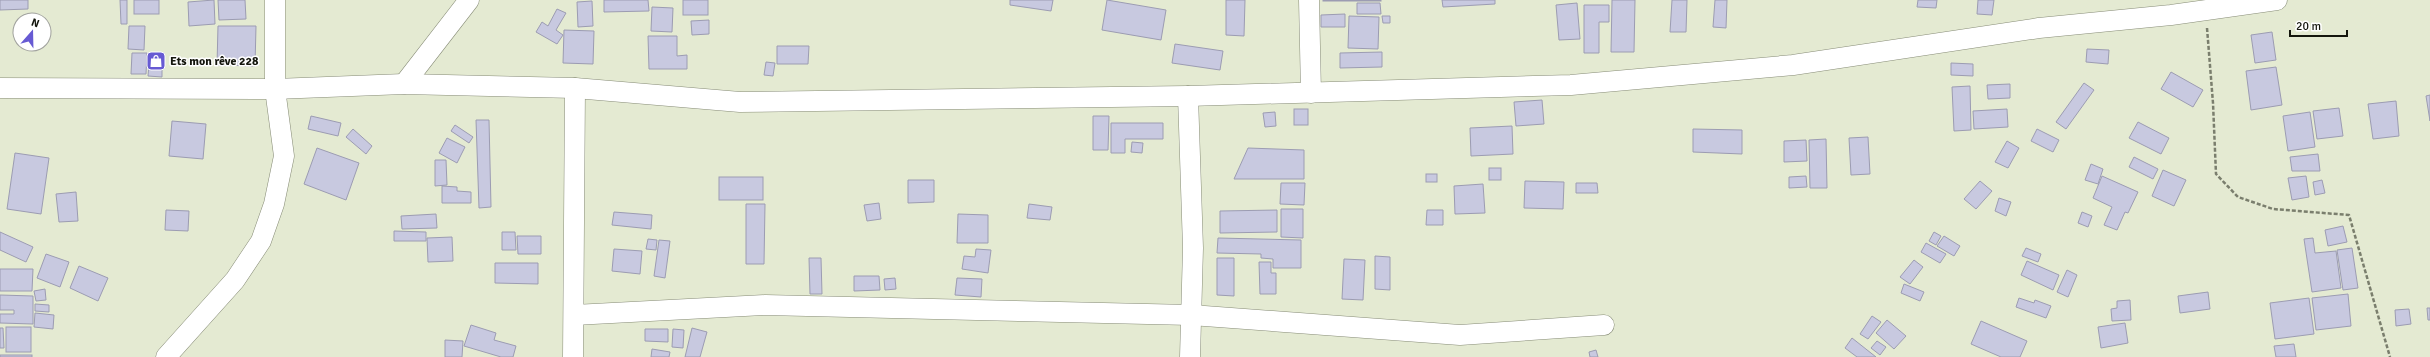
<svg xmlns="http://www.w3.org/2000/svg" width="2430" height="357" font-family="Signika,sans-serif">
<style>
.building{fill:#c8c9e0;stroke:#9c9cb2}
.lines{fill:none;stroke-linecap:round;stroke-linejoin:round}
.minor-casing{stroke:#878c77;stroke-width:21}
.path{stroke:#7a7e6d;stroke-width:2.5;stroke-dasharray:4 2;stroke-linecap:butt}
.minor{stroke:#fff;stroke-width:20}
.labels{text-anchor:middle;stroke-width:3;stroke-linejoin:round;paint-order:stroke}
.poi-label{font-size:12px;font-weight:bold;fill:#14160d;stroke:#fff;text-anchor:start}
</style>
<rect width="100%" height="100%" fill="#e4ead2"/>
<g class="building">
<path d="M 0,0 L 28,0 L 28,9 L 0,10 Z"/>
<path d="M 120,0 L 127,0 L 127,24 L 121,24 Z"/>
<rect x="134" y="0" width="25" height="14"/>
<path d="M 214,0 L 215,24 L 189,26 L 188,2 Z"/>
<path d="M 218,0 L 245,0 L 246,19 L 219,20 Z"/>
<path d="M 604,0 L 648,0 L 649,11 L 604,12 Z"/>
<rect x="683" y="0" width="25" height="15"/>
<path d="M 1010,0 L 1053,0 L 1051,11 L 1010,5 Z"/>
<path d="M 1107,0 L 1166,10 L 1161,40 L 1102,30 Z"/>
<path d="M 1226,0 L 1245,0 L 1244,36 L 1226,35 Z"/>
<rect x="1323" y="0" width="58" height="1"/>
<path d="M 1442,0 L 1495,0 L 1495,4 L 1443,7 Z"/>
<path d="M 1612,0 L 1635,0 L 1634,52 L 1611,52 Z"/>
<path d="M 1672,0 L 1687,0 L 1686,32 L 1670,32 Z"/>
<path d="M 1715,0 L 1727,0 L 1726,28 L 1713,27 Z"/>
<path d="M 1918,0 L 1937,0 L 1936,8 L 1917,7 Z"/>
<path d="M 1978,0 L 1994,0 L 1992,15 L 1977,14 Z"/>
<path d="M 592,1 L 593,26 L 578,27 L 577,2 Z"/>
<path d="M 1357,3 L 1380,3 L 1381,14 L 1357,14 Z"/>
<path d="M 1577,3 L 1580,39 L 1559,40 L 1556,5 Z"/>
<path d="M 1584,5 L 1609,5 L 1609,22 L 1599,22 L 1599,53 L 1584,53 Z"/>
<path d="M 652,7 L 673,8 L 672,32 L 651,31 Z"/>
<path d="M 557,9 L 566,13 L 556,30 L 563,35 L 557,44 L 536,32 L 542,22 L 548,26 Z"/>
<path d="M 1345,14 L 1345,27 L 1321,27 L 1321,15 Z"/>
<path d="M 1349,16 L 1379,17 L 1378,49 L 1348,48 Z"/>
<path d="M 1382,16 L 1390,16 L 1390,23 L 1383,23 Z"/>
<path d="M 709,20 L 709,34 L 692,35 L 691,21 Z"/>
<path d="M 129,26 L 145,26 L 144,50 L 128,49 Z"/>
<path d="M 218,26 L 256,26 L 255,66 L 217,65 Z"/>
<path d="M 564,30 L 594,31 L 593,64 L 563,63 Z"/>
<path d="M 2272,32 L 2276,60 L 2255,63 L 2251,35 Z"/>
<path d="M 648,36 L 677,36 L 677,56 L 687,55 L 687,69 L 649,69 Z"/>
<path d="M 1175,44 L 1223,51 L 1220,70 L 1172,63 Z"/>
<path d="M 777,46 L 809,46 L 808,64 L 777,64 Z"/>
<path d="M 2087,49 L 2109,50 L 2108,64 L 2086,62 Z"/>
<path d="M 1382,52 L 1382,67 L 1340,68 L 1340,53 Z"/>
<path d="M 132,53 L 147,53 L 146,74 L 131,74 Z"/>
<path d="M 766,62 L 775,63 L 773,76 L 764,75 Z"/>
<path d="M 1951,63 L 1973,64 L 1973,76 L 1951,75 Z"/>
<path d="M 149,64 L 162,65 L 162,77 L 148,76 Z"/>
<path d="M 2276,67 L 2282,105 L 2251,110 L 2246,71 Z"/>
<path d="M 2171,72 L 2203,90 L 2193,107 L 2161,89 Z"/>
<path d="M 2084,83 L 2094,90 L 2066,129 L 2056,122 Z"/>
<path d="M 2010,84 L 2010,98 L 1988,99 L 1987,85 Z"/>
<path d="M 1970,86 L 1971,130 L 1954,131 L 1952,87 Z"/>
<path d="M 2430,95 L 2430,121 L 2426,96 Z"/>
<path d="M 1542,100 L 1544,124 L 1516,126 L 1514,102 Z"/>
<path d="M 2396,101 L 2399,136 L 2373,139 L 2368,104 Z"/>
<path d="M 2339,108 L 2343,136 L 2317,139 L 2313,111 Z"/>
<rect x="1294" y="109" width="14" height="16"/>
<path d="M 2007,109 L 2008,127 L 1974,129 L 1973,111 Z"/>
<path d="M 1275,112 L 1276,126 L 1265,127 L 1263,113 Z"/>
<path d="M 2310,112 L 2315,147 L 2288,151 L 2283,116 Z"/>
<path d="M 311,116 L 341,123 L 338,136 L 308,129 Z"/>
<path d="M 1093,116 L 1109,116 L 1108,150 L 1093,150 Z"/>
<path d="M 476,120 L 489,120 L 491,207 L 479,208 Z"/>
<path d="M 172,121 L 206,124 L 203,159 L 169,156 Z"/>
<path d="M 2138,122 L 2169,138 L 2161,154 L 2129,138 Z"/>
<path d="M 1111,123 L 1163,123 L 1163,139 L 1125,139 L 1125,153 L 1111,153 Z"/>
<path d="M 455,125 L 473,137 L 469,143 L 451,131 Z"/>
<path d="M 1512,126 L 1513,154 L 1471,156 L 1470,128 Z"/>
<path d="M 353,129 L 372,146 L 366,154 L 346,137 Z"/>
<path d="M 1693,129 L 1742,130 L 1742,154 L 1693,152 Z"/>
<path d="M 2037,129 L 2059,140 L 2053,152 L 2031,141 Z"/>
<path d="M 1868,137 L 1870,174 L 1851,175 L 1849,138 Z"/>
<path d="M 447,138 L 465,147 L 457,163 L 439,153 Z"/>
<path d="M 1826,139 L 1827,188 L 1810,188 L 1809,140 Z"/>
<path d="M 1806,140 L 1807,161 L 1784,162 L 1784,141 Z"/>
<path d="M 2007,141 L 2019,148 L 2008,168 L 1995,162 Z"/>
<path d="M 1132,142 L 1143,143 L 1142,153 L 1131,152 Z"/>
<path d="M 317,148 L 359,163 L 346,200 L 304,184 Z"/>
<path d="M 1248,148 L 1304,150 L 1304,179 L 1234,179 Z"/>
<path d="M 15,153 L 49,158 L 41,214 L 7,209 Z"/>
<path d="M 2318,154 L 2320,171 L 2292,171 L 2290,157 Z"/>
<path d="M 2134,157 L 2158,169 L 2153,179 L 2129,167 Z"/>
<path d="M 435,160 L 446,160 L 447,185 L 435,186 Z"/>
<path d="M 2091,164 L 2103,169 L 2098,184 L 2085,180 Z"/>
<rect x="1489" y="168" width="12" height="12"/>
<path d="M 2163,170 L 2186,180 L 2174,206 L 2152,196 Z"/>
<rect x="1426" y="174" width="11" height="8"/>
<path d="M 1806,176 L 1807,187 L 1789,188 L 1789,177 Z"/>
<path d="M 2102,176 L 2138,192 L 2128,213 L 2125,212 L 2117,230 L 2104,225 L 2112,207 L 2093,198 Z"/>
<path d="M 2306,176 L 2309,197 L 2292,200 L 2288,178 Z"/>
<rect x="719" y="177" width="44" height="23"/>
<path d="M 908,180 L 934,180 L 934,202 L 908,203 Z"/>
<path d="M 2322,180 L 2325,193 L 2315,195 L 2313,182 Z"/>
<path d="M 1525,181 L 1564,182 L 1563,209 L 1524,208 Z"/>
<path d="M 1980,181 L 1992,191 L 1976,209 L 1964,199 Z"/>
<path d="M 1281,183 L 1305,183 L 1304,205 L 1280,204 Z"/>
<path d="M 1576,183 L 1597,183 L 1598,193 L 1576,193 Z"/>
<path d="M 1483,184 L 1485,213 L 1455,214 L 1454,186 Z"/>
<path d="M 442,186 L 457,187 L 457,191 L 471,192 L 471,203 L 442,203 Z"/>
<path d="M 76,192 L 78,221 L 59,222 L 56,194 Z"/>
<path d="M 1999,198 L 2011,202 L 2006,216 L 1995,211 Z"/>
<path d="M 879,203 L 881,219 L 867,221 L 864,205 Z"/>
<path d="M 746,204 L 765,204 L 764,264 L 746,264 Z"/>
<path d="M 1029,204 L 1052,207 L 1050,220 L 1027,218 Z"/>
<path d="M 1281,209 L 1303,209 L 1303,238 L 1281,237 Z"/>
<path d="M 166,210 L 189,211 L 188,231 L 165,230 Z"/>
<path d="M 1277,210 L 1277,232 L 1220,233 L 1220,211 Z"/>
<path d="M 1427,210 L 1443,210 L 1443,225 L 1426,225 Z"/>
<path d="M 614,212 L 652,215 L 651,229 L 612,225 Z"/>
<path d="M 2082,212 L 2092,216 L 2088,227 L 2078,223 Z"/>
<path d="M 436,214 L 437,228 L 402,229 L 401,216 Z"/>
<path d="M 958,214 L 988,215 L 988,243 L 957,243 Z"/>
<path d="M 2343,226 L 2347,242 L 2328,246 L 2325,230 Z"/>
<path d="M 394,231 L 426,232 L 426,241 L 394,241 Z"/>
<path d="M 0,232 L 33,247 L 26,262 L 0,250 Z"/>
<path d="M 502,232 L 515,232 L 516,250 L 502,250 Z"/>
<path d="M 1934,232 L 1941,236 L 1936,245 L 1929,241 Z"/>
<path d="M 517,236 L 541,236 L 541,254 L 518,254 Z"/>
<path d="M 1944,236 L 1960,246 L 1954,256 L 1937,246 Z"/>
<path d="M 452,237 L 453,261 L 428,262 L 427,238 Z"/>
<path d="M 1218,238 L 1301,240 L 1301,268 L 1273,268 L 1273,259 L 1261,258 L 1261,254 L 1217,253 Z"/>
<path d="M 2313,238 L 2315,253 L 2336,251 L 2341,288 L 2312,292 L 2304,239 Z"/>
<path d="M 648,239 L 657,240 L 656,250 L 646,249 Z"/>
<path d="M 659,240 L 670,241 L 665,278 L 654,276 Z"/>
<path d="M 1926,243 L 1946,254 L 1940,263 L 1921,252 Z"/>
<path d="M 2026,248 L 2041,254 L 2038,262 L 2022,256 Z"/>
<path d="M 2352,248 L 2358,288 L 2343,290 L 2337,250 Z"/>
<path d="M 614,249 L 642,251 L 640,274 L 612,271 Z"/>
<path d="M 976,249 L 991,250 L 988,273 L 962,269 L 964,256 L 975,257 Z"/>
<path d="M 46,254 L 69,262 L 60,287 L 37,278 Z"/>
<path d="M 1375,256 L 1390,257 L 1390,290 L 1375,289 Z"/>
<path d="M 809,258 L 821,258 L 822,294 L 810,294 Z"/>
<path d="M 1217,258 L 1234,258 L 1234,296 L 1217,295 Z"/>
<path d="M 1344,259 L 1365,260 L 1363,300 L 1342,299 Z"/>
<path d="M 1914,260 L 1923,267 L 1910,284 L 1900,277 Z"/>
<path d="M 2027,261 L 2059,275 L 2053,290 L 2021,275 Z"/>
<path d="M 1259,262 L 1271,262 L 1271,273 L 1276,273 L 1276,294 L 1260,294 Z"/>
<path d="M 495,263 L 538,263 L 538,284 L 495,283 Z"/>
<path d="M 79,266 L 108,278 L 98,301 L 70,288 Z"/>
<path d="M 0,269 L 33,269 L 32,291 L 0,291 Z"/>
<path d="M 2067,270 L 2077,275 L 2068,297 L 2057,292 Z"/>
<path d="M 854,276 L 879,276 L 880,290 L 854,291 Z"/>
<path d="M 895,278 L 896,289 L 885,290 L 884,279 Z"/>
<path d="M 957,278 L 982,279 L 981,297 L 955,295 Z"/>
<path d="M 1904,284 L 1924,292 L 1920,301 L 1901,293 Z"/>
<path d="M 45,289 L 46,300 L 36,301 L 34,291 Z"/>
<path d="M 2208,292 L 2210,309 L 2180,313 L 2178,296 Z"/>
<path d="M 2348,294 L 2351,326 L 2316,330 L 2312,298 Z"/>
<path d="M 0,295 L 33,296 L 33,324 L 0,323 L 0,314 L 14,314 L 14,310 L 0,310 Z"/>
<path d="M 2019,298 L 2034,303 L 2035,300 L 2051,306 L 2046,318 L 2016,307 Z"/>
<path d="M 2309,298 L 2314,334 L 2275,339 L 2270,303 Z"/>
<path d="M 2130,300 L 2131,320 L 2112,321 L 2111,309 L 2117,308 L 2117,301 Z"/>
<path d="M 35,304 L 49,305 L 49,312 L 35,311 Z"/>
<path d="M 2427,308 L 2430,308 L 2430,320 L 2428,320 Z"/>
<path d="M 2409,309 L 2411,324 L 2396,326 L 2395,310 Z"/>
<path d="M 35,313 L 54,315 L 53,329 L 34,327 Z"/>
<path d="M 1872,316 L 1881,322 L 1868,339 L 1860,334 Z"/>
<path d="M 1887,320 L 1906,336 L 1894,349 L 1876,333 Z"/>
<path d="M 1981,321 L 2027,341 L 2020,357 L 2001,357 L 1971,344 Z"/>
<path d="M 2125,323 L 2128,343 L 2101,348 L 2098,327 Z"/>
<path d="M 471,325 L 496,333 L 494,340 L 516,346 L 513,357 L 501,357 L 464,346 Z"/>
<rect x="6" y="327" width="25" height="25"/>
<path d="M 0,328 L 3,328 L 4,348 L 0,348 Z"/>
<path d="M 692,328 L 707,332 L 700,357 L 685,357 Z"/>
<path d="M 645,329 L 668,329 L 668,342 L 645,341 Z"/>
<path d="M 673,329 L 684,330 L 683,348 L 672,347 Z"/>
<path d="M 1852,338 L 1876,357 L 1857,357 L 1845,348 Z"/>
<path d="M 445,340 L 463,341 L 462,357 L 445,357 Z"/>
<path d="M 1877,341 L 1886,347 L 1880,355 L 1871,348 Z"/>
<path d="M 2294,344 L 2296,357 L 2276,357 L 2274,346 Z"/>
<path d="M 652,349 L 670,352 L 669,357 L 651,357 Z"/>
<path d="M 1596,350 L 1598,357 L 1590,357 L 1589,352 Z"/>
<rect x="0" y="355" width="32" height="2"/>
</g>
<g class="lines">
<defs>
<g id="minor">
<path d="M 1309,0 L 1311,93"/>
<path d="M 404,84 L 469,0"/>
<path d="M 0,88 L 275,89 L 404,84 L 575,88 L 740,102 L 1188,96 L 1571,85 L 1793,65 L 2039,28 L 2171,15 L 2277,0"/>
<path d="M 1188,96 L 1193,248 L 1190,357"/>
<path d="M 574,315 L 765,305 L 1191,315 L 1460,335 L 1604,325"/>
<path d="M 166,357 L 235,280 L 261,241 L 274,204 L 284,156 L 275,89 L 275,0"/>
<path d="M 573,357 L 575,88"/>
</g>
</defs>
<use href="#minor" class="minor-casing"/>
<path class="path" d="M 2207,28 L 2213,103 L 2216,174 L 2238,197 L 2273,209 L 2349,215 L 2390,357"/>
<use href="#minor" class="minor"/>
</g>
<defs>
<symbol id="shop-square" viewBox="-11 -11 22 22"><rect x="-9" y="-9" width="18" height="18" rx="4" fill="#675ad3" stroke="#fff"/><path d="M-5-2.5h2.3a2.7 3.5 0 0 1 5.4 0H5L5.5 6h-11ZM-1.5-2.5h3a1.5 2.3 0 0 0-3 0Z" fill="#fff"/></symbol>
</defs>
<g fill-rule="evenodd">
<use href="#shop-square" x="145" y="50" width="22" height="22"/>
</g>
<g class="labels">
<g class="poi-label">
<text x="170" y="65">Ets mon rêve 228</text>
</g>
</g>
<g transform="translate(32 32) rotate(20)"><circle r="19" fill="#ffffff" stroke="#a1a29e"/>
<path d="M0-3L7 15L0 10L-7 15Z" fill="#675ad3"/>
<text y="-6" font-size="11" font-weight="bold" text-anchor="middle" fill="#14160d">N</text>
</g>
<path d="M2290 30v6h57v-6" fill="none" stroke="#14160d" stroke-width="2"/>
<text x="2296" y="30" font-size="12" fill="#14160d" stroke="#ffffff" stroke-width="3" paint-order="stroke">20 m</text>
</svg>
